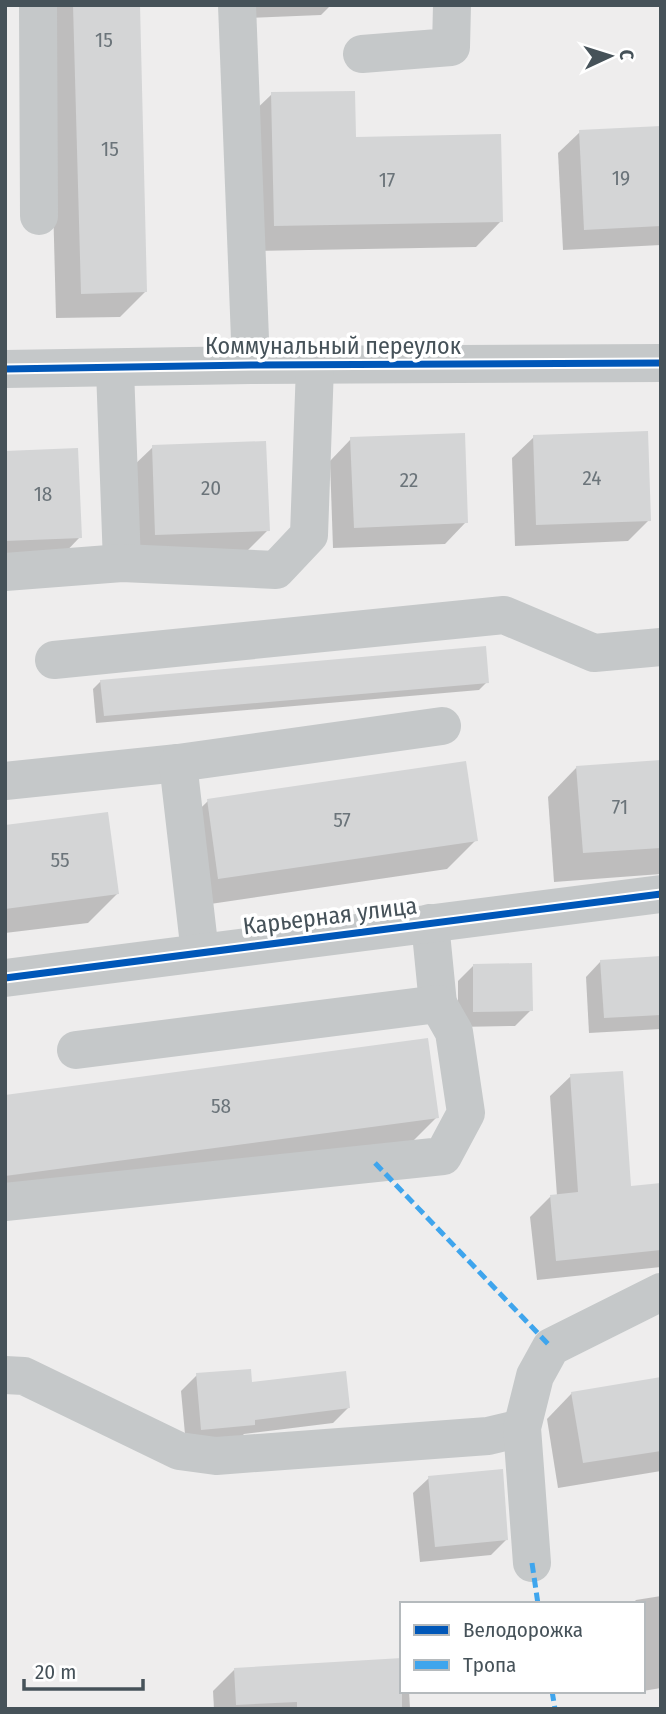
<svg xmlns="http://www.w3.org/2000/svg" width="666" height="1714" font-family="'Fira Sans Condensed',sans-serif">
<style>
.shadow{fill:#0003}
.building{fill:#d4d5d6}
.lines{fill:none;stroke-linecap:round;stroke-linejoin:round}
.minor{stroke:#c5c8c9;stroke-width:38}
.quiet{stroke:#3fa5ed;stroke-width:5;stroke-dasharray:10 5;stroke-linecap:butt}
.cycleway-casing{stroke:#fff;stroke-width:11}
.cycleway{stroke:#0057b8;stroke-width:7}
.labels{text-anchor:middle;stroke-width:7;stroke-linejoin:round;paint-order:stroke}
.number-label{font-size:21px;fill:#6b747a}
.street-label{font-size:24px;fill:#465259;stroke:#fff}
</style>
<rect width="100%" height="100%" fill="#eeeded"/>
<g class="shadow">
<path d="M 48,5 L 139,5 L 146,291 L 120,317 L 56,318 Z"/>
<path d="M 245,5 L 331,5 L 321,15 L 245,18 Z"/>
<path d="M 272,94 L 354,139 L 501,221 L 476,247 L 249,251 L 246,119 Z"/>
<path d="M 661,128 L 661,245 L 563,250 L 558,153 L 580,132 Z"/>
<path d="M 534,437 L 649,520 L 628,541 L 515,546 L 512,458 Z"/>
<path d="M 351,439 L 466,522 L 445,544 L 333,548 L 330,461 Z"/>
<path d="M 153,447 L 268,530 L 246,552 L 134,556 L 131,468 Z"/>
<path d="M 5,452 L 80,537 L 59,559 L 5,561 Z"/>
<path d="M 101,681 L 487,682 L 479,690 L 96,723 L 93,689 Z"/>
<path d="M 661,761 L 661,874 L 554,882 L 548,797 L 577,767 Z"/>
<path d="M 208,801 L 476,840 L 447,869 L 190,907 L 178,830 Z"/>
<path d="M 5,827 L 117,894 L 88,923 L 5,933 Z"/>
<path d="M 661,958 L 661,1029 L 589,1033 L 586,977 L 601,961 Z"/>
<path d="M 473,966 L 531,1010 L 515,1026 L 458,1027 L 458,981 Z"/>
<path d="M 571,1076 L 629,1188 L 661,1185 L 661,1267 L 537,1280 L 530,1217 L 550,1197 L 557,1196 L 550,1096 Z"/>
<path d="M 5,1096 L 437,1117 L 408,1146 L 5,1200 Z"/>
<path d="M 197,1375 L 250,1384 L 348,1408 L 333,1423 L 244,1434 L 238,1440 L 186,1445 L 181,1391 Z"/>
<path d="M 661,1379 L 661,1471 L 558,1488 L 547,1419 L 572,1393 Z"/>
<path d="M 429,1478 L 507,1539 L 491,1555 L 420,1562 L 413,1493 Z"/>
<path d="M 661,1596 L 661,1688 L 643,1691 L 643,1604 L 632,1604 L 636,1600 Z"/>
<path d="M 234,1670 L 409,1691 L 410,1708 L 214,1709 L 213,1691 Z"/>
</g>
<g class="building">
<path d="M 73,5 L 140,5 L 147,292 L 81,294 Z"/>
<path d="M 355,91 L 356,137 L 501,134 L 503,222 L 274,226 L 271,92 Z"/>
<path d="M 661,126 L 661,226 L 584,230 L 579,130 Z"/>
<path d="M 648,431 L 651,521 L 536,525 L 533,435 Z"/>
<path d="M 465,433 L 468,523 L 354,528 L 350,437 Z"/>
<path d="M 266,441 L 270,531 L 155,535 L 152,445 Z"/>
<path d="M 78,448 L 82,538 L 5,541 L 5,451 Z"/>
<path d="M 486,646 L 489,683 L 104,716 L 100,680 Z"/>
<path d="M 661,760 L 661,848 L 583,853 L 576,766 Z"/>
<path d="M 466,761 L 478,841 L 218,879 L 207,799 Z"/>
<path d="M 108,812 L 119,894 L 5,909 L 5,825 Z"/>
<path d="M 661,956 L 661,1015 L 604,1018 L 600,960 Z"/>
<path d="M 532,963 L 533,1011 L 473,1012 L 473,964 Z"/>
<path d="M 428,1038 L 439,1118 L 5,1176 L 5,1095 Z"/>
<path d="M 623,1071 L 631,1186 L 661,1183 L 661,1250 L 556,1261 L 550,1195 L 578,1192 L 570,1074 Z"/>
<path d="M 251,1369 L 252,1382 L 346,1371 L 350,1408 L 255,1420 L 255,1425 L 201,1430 L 196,1373 Z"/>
<path d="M 661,1377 L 661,1451 L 583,1463 L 571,1392 Z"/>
<path d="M 503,1469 L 508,1540 L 435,1547 L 428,1476 Z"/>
<path d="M 402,1658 L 402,1709 L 297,1709 L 297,1702 L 236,1705 L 234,1668 Z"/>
</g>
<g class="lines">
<g class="minor">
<path d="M 38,5 L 39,216"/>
<path d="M 237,5 L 251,365"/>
<path d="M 362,54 L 451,47 L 452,5"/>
<path d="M 5,369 L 251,365 L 661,363"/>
<path d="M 115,369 L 122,563"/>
<path d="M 5,572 L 122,563 L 276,570 L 309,535 L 315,366"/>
<path d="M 54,660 L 504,615 L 594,653 L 661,647"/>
<path d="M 5,781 L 178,763"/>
<path d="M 430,923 L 438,1004"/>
<path d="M 200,953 L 178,763 L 442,726"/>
<path d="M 5,978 L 661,894"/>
<path d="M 5,1202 L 443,1156 L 466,1113 L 454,1032 L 438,1004 L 76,1050"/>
<path d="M 5,1375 L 24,1376 L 179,1451 L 216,1456 L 488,1436 L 522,1428"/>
<path d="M 532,1563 L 522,1428 L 535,1376 L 551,1347 L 661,1292"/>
</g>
<g class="quiet">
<path d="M 375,1163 L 551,1347"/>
<path d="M 532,1563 L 538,1604"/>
<path d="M 552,1691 L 555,1709"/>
</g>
<defs>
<g id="cycleway">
<path d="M 5,369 L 251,365 L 661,363"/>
<path d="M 5,978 L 661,894"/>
</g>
</defs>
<use href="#cycleway" class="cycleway-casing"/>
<use href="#cycleway" class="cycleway"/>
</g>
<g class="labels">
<g class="number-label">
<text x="104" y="47">15</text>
<text x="110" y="156">15</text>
<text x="621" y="185">19</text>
<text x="387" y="187">17</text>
<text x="592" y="485">24</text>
<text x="409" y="487">22</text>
<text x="211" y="495">20</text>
<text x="43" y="501">18</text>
<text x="620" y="814">71</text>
<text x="342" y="827">57</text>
<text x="60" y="867">55</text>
<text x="221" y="1113">58</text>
</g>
<g class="street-label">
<text x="333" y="354">Коммунальный переулок</text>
<text transform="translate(330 916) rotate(-7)" y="8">Карьерная улица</text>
</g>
</g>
<rect width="666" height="1714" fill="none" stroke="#465259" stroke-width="14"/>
<rect x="400" y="1602" width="245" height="91" fill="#ffffff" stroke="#b5babd" stroke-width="2"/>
<rect x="414" y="1625" width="35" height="10" fill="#0057b8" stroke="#b5babd" stroke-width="2"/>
<text x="463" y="1637" font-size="21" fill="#465259">Велодорожка</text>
<rect x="414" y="1660" width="35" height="10" fill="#3fa5ed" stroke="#b5babd" stroke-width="2"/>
<text x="463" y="1672" font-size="21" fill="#465259">Тропа</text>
<g transform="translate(610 56) rotate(86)" stroke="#ffffff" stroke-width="5" paint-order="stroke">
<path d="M0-5L12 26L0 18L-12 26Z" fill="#465259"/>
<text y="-10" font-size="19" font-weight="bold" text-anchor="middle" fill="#465259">С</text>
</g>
<path d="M24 1679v10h119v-10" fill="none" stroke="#465259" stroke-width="3.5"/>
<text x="35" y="1679" font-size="21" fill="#465259" stroke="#ffffff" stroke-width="5" paint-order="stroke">20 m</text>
</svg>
